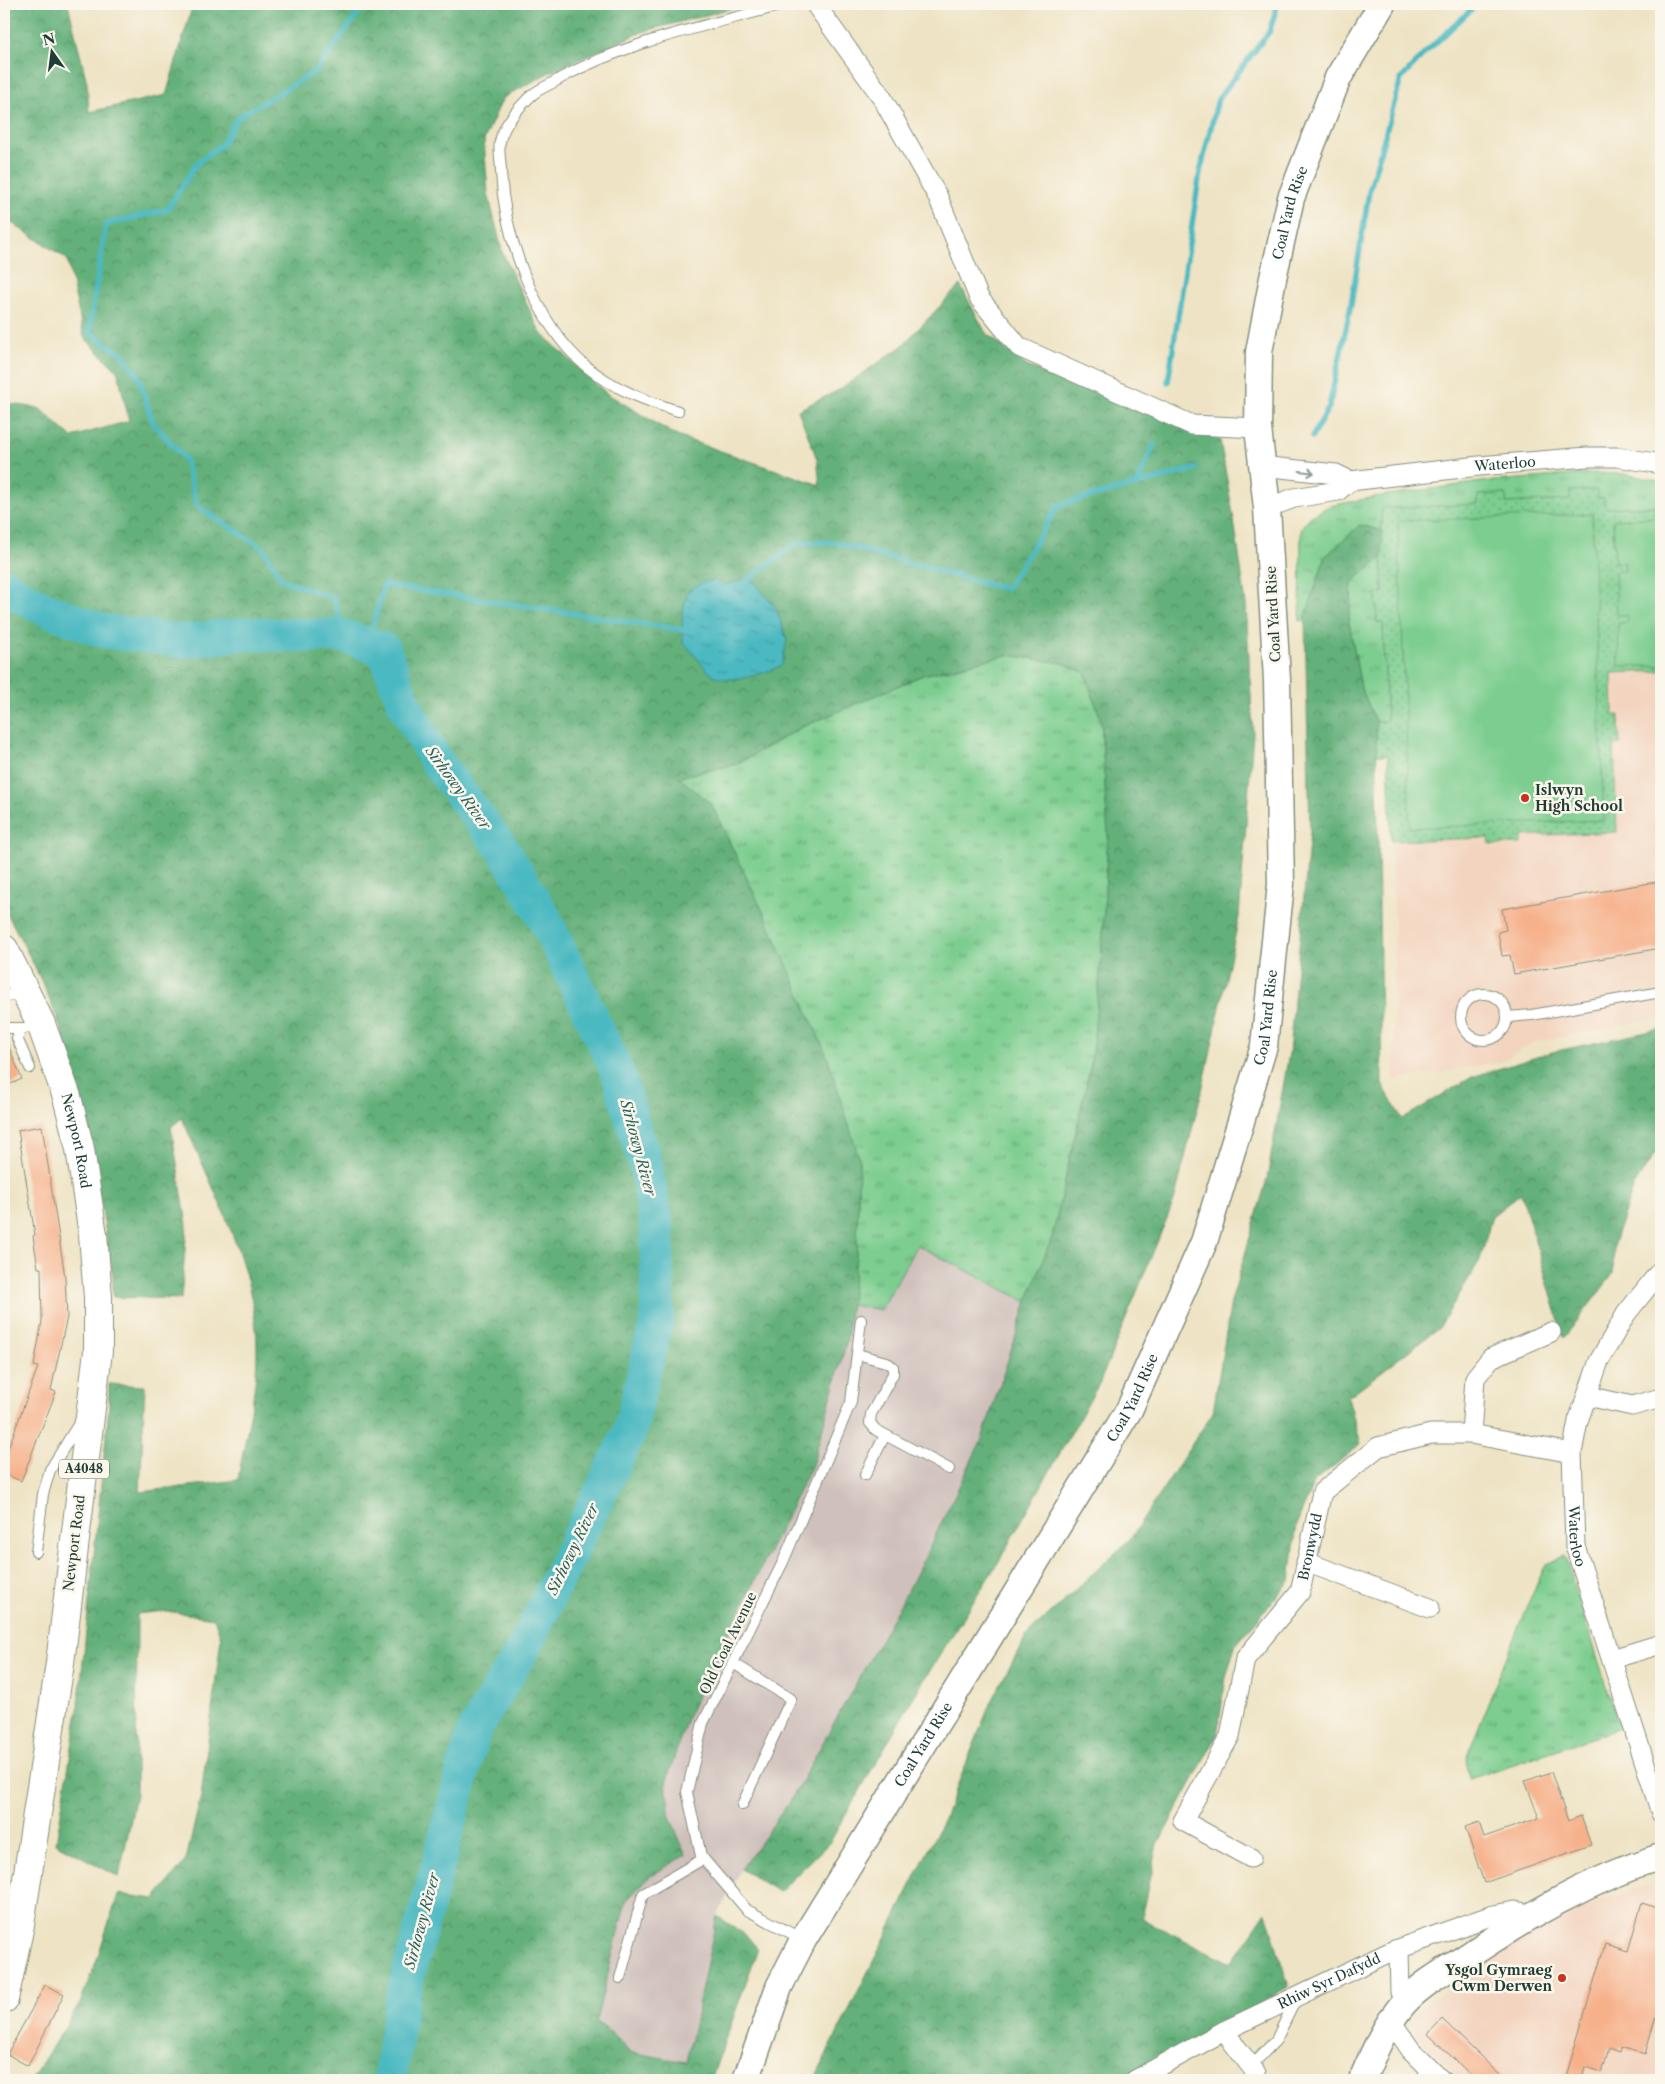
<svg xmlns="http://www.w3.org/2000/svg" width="1665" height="2084" font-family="'Libre Caslon Text',serif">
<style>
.built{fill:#f3d4bf}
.industrial{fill:#cfc0bb}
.grass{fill:url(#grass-tufts);stroke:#4d8562}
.forest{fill:url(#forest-crowns);stroke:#427657}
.park{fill:url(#park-dots);stroke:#4d8562}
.pitch{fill:#7bcd8f;stroke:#4d8562}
.water{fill:url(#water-ripples);stroke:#357b7a}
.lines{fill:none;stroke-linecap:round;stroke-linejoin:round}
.stream{stroke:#4bb9c1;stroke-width:5.5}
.river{stroke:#4bb9c1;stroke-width:34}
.building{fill:#f6b08a}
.lane-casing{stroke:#86907c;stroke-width:12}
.street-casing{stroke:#86907c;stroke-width:21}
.secondary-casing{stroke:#86907c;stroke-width:29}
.primary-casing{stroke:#86907c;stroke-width:30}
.lane{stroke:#fff;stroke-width:10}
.street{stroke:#fff;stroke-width:19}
.secondary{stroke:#fff;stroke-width:26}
.primary{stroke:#fff;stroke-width:28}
.oneway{stroke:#8f9e9a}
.poi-dot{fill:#c8321e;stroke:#fbf7ec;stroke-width:2}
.labels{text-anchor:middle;stroke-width:5;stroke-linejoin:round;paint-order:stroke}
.shield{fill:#fbf7ec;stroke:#61756b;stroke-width:1}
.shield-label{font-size:12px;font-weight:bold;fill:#1f3d34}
.street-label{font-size:14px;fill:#1f3d34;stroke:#fbf7ec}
.poi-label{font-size:14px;font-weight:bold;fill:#1f3d34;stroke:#fbf7ec;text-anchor:start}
.water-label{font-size:15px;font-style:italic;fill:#2c625e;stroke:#fbf7ec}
</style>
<defs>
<pattern id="grass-tufts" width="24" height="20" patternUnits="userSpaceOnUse" patternTransform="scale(1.25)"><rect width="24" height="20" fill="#7bcd8f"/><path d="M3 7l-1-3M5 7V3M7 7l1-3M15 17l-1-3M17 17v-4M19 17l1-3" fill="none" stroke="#64a876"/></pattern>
<pattern id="forest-crowns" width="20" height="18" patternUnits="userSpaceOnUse" patternTransform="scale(1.25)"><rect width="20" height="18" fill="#64b07a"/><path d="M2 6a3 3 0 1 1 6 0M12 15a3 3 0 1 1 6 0" fill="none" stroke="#529065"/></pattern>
<pattern id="park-dots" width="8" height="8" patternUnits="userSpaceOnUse" patternTransform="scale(1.25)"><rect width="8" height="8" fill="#7bcd8f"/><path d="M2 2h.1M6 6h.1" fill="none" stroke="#64a876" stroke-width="1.8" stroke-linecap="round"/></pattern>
<pattern id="water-ripples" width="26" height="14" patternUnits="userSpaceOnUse" patternTransform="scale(1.25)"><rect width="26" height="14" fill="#4bb9c1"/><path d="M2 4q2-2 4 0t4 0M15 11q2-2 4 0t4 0" fill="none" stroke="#3e989e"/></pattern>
</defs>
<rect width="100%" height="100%" fill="#fbf7ec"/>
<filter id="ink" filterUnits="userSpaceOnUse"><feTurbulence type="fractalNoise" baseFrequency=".02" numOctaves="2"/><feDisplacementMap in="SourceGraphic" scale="10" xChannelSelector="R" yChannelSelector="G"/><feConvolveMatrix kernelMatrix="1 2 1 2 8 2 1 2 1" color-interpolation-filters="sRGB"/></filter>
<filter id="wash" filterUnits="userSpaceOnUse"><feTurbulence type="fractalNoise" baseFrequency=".0096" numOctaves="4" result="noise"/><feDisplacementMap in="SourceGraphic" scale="20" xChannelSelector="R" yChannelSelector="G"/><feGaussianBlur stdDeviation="1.12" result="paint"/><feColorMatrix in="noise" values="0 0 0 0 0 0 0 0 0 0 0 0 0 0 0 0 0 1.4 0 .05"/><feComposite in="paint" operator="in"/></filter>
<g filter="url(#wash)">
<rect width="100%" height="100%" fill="#eee3c4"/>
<g class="built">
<path d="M 1661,506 L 1661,1018 L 1534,1042 L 1501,1062 L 1394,1080 L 1394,912 L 1388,755 L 1377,755 L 1376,722 L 1387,722 L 1381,509 Z"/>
<path d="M 1661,1880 L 1661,2080 L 1461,2080 L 1415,2034 L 1411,2016 L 1450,1986 L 1540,1929 L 1604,1899 Z"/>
</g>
<path class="industrial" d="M 917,1245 L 1027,1302 L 982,1439 L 912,1583 L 792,1798 L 741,1869 L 717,1916 L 686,2062 L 629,2052 L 615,2036 L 596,2021 L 626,1901 L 649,1877 L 686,1855 L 670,1817 L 666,1783 L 687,1718 L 813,1463 L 847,1340 L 850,1305 L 881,1310 Z"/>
<g class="grass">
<path d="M 1595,473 L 1625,474 L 1661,481 L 1661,506 L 1605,508 L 1597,498 L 1596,490 L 1571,491 L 1571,500 L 1506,503 L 1505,494 L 1478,495 L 1478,504 L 1382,509 L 1383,531 L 1360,525 L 1325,557 L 1305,619 L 1300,621 L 1301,528 L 1310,517 L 1329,506 L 1380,496 L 1481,482 Z"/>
<path d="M 1384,556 L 1383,594 L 1376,594 L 1377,622 L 1383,622 L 1387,722 L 1376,722 L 1361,688 L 1349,622 L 1352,582 Z"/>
<path d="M 1007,655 L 1063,663 L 1085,673 L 1101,720 L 1108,835 L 1101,964 L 1091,1064 L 1053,1234 L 1027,1302 L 917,1245 L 881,1310 L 850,1305 L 857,1247 L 859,1158 L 768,922 L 711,804 L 678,777 L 737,764 L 800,728 L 923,675 Z"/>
<path d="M 1565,1556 L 1620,1728 L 1470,1779 L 1466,1759 L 1525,1610 L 1546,1564 Z"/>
</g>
<g class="forest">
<path d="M 4,4 L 68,4 L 87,83 L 89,112 L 166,95 L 193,4 L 748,4 L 642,32 L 548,73 L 503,98 L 484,140 L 488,194 L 503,254 L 540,332 L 606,393 L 677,436 L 820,485 L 817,459 L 798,410 L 839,390 L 902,346 L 960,285 L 986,333 L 1027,366 L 1220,440 L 1234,520 L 1246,604 L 1253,733 L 1239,917 L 1205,1078 L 1174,1201 L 1100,1382 L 999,1561 L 916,1693 L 830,1842 L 779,1892 L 741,1869 L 792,1798 L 912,1583 L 982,1439 L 1027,1302 L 1053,1234 L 1091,1064 L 1101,964 L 1108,835 L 1101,720 L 1085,673 L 1063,663 L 1007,655 L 923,675 L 800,728 L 737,764 L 678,777 L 711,804 L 768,922 L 828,1058 L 859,1158 L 857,1247 L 847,1340 L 813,1463 L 687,1718 L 666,1783 L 670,1817 L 686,1855 L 649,1877 L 626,1901 L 596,2021 L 615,2036 L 629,2052 L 686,2062 L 717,1916 L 747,1936 L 758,1949 L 711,2080 L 31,2080 L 79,2005 L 96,1962 L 118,1894 L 155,1899 L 186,1860 L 201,1796 L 221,1638 L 214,1618 L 165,1611 L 137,1614 L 136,1795 L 119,1877 L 56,1843 L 78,1710 L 109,1407 L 109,1384 L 145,1386 L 140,1492 L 238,1480 C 246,1431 261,1379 256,1329 C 249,1255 211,1186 182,1118 L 171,1127 L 187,1225 L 181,1299 L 113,1297 L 113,1277 C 99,1195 89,1111 62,1032 C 47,989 26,948 4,908 L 4,403 L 39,408 L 72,437 L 129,421 L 118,372 L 84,337 L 67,259 L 4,218 Z"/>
<path d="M 1360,525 L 1383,531 L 1384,556 L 1352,582 L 1349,622 L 1361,688 L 1376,722 L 1382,1084 L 1402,1119 L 1472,1077 L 1556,1051 L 1661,1029 L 1661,1144 L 1634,1186 L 1614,1243 L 1613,1274 L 1564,1338 L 1521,1193 L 1492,1216 L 1480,1260 L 1439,1328 L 1348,1397 L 1361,1444 L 1314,1482 L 1297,1523 L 1290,1581 L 1235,1646 L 1226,1677 L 1217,1736 L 1158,1844 L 1142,1919 L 1231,1963 L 1266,1912 L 1289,1988 L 1118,2080 L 814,2080 L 944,1819 L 992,1699 L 1028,1634 L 1131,1538 L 1213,1412 L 1231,1302 L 1267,1179 L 1289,1053 L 1310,832 L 1305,619 L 1325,557 Z"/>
</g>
<path class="park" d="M 1597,490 L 1597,498 L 1604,498 L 1605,508 L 1661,506 L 1661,671 L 1612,673 L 1613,715 L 1619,715 L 1620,744 L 1614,745 L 1617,832 L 1522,836 L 1522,844 L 1490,845 L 1489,838 L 1391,841 L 1388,755 L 1377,755 L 1376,722 L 1387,721 L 1383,622 L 1377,622 L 1376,594 L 1383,593 L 1381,509 L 1478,504 L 1478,495 L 1506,494 L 1506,503 L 1570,500 L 1570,491 Z"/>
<g class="pitch">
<path d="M 1592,514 L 1604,820 L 1410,828 L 1398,521 Z"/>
<path d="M 1661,517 L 1661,666 L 1619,666 L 1618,623 L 1627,623 L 1627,615 L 1617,615 L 1615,572 L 1625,571 L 1624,562 L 1615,563 L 1613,520 Z"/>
</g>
<path class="water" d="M 751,578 L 776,608 L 787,640 L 782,665 C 765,673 731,686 713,675 C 705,670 692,650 683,643 L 682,614 L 688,591 L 703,582 L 715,580 L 724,585 Z"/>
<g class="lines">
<g class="stream">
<path d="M 1168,382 L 1200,172 L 1218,99 L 1269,32 L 1278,4"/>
<path d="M 1312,437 L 1329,407 L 1351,305 L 1369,192 L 1401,79 L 1425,53 L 1477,4"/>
<path d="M 1136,486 L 1154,445"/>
<path d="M 745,582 L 797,543 L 834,542 L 1006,589 L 1059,505 L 1195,469"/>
<path d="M 343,636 L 334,598 L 282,580 L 263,548 L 197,506 L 185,459 L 153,423 L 138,375 L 122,354 L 89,332 L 106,224 L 167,210 L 196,164 L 222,144 L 237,118 L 316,71 L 365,4"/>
<path d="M 368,644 L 384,585 L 683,630 L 688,626"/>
</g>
<path class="river" d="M 4,584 L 17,594 L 44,608 L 102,631 L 185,641 L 242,634 L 343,636 L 384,650 L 404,704 L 436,761 L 502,848 L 544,917 L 617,1071 L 646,1166 L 657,1231 L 657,1319 L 629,1434 L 527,1642 L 474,1731 L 401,2002 L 390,2080"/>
</g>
<g id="blocks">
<g class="building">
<path d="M 1661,881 L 1661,948 L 1514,974 L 1510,955 L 1502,956 L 1498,932 L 1506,930 L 1502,909 Z"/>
<path d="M 4,1035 L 22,1079 L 4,1087 Z"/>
<path d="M 42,1126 L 65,1277 L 67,1317 L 51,1390 L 56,1392 L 21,1481 L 4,1474 L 4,1460 L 38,1367 L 34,1366 L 42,1321 L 41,1268 L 38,1268 L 33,1236 L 35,1235 L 18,1130 Z"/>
<path d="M 1551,1772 L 1568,1821 L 1581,1816 L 1591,1845 L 1484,1883 L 1465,1827 L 1479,1822 L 1484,1837 L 1539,1818 L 1525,1781 Z"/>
<path d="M 1642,1903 L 1661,1909 L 1661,2019 L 1656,2017 L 1645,2054 L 1620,2047 L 1619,2052 L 1608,2048 L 1601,2072 L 1585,2067 L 1582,2080 L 1565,2080 L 1605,1944 L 1628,1951 Z"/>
<path d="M 45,1985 L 64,1994 L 28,2066 L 7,2054 Z"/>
<path d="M 1442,2019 L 1505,2080 L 1476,2080 L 1428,2034 Z"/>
</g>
</g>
</g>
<g filter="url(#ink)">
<use href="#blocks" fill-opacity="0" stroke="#86907c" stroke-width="1"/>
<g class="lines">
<defs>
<g id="lane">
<path d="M 678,411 C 646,401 614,389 587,367 C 535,324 504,237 501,172 C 501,162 498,150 500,141 C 504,123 519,107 532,95 C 540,88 552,84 561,78 C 630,40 711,25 786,4"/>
<circle cx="1484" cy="1017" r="23"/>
<path d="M 4,995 L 25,996"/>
<path d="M 1508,1017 L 1532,1015 L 1661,992"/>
<path d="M 4,1028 L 27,1028"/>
<path d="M 22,1029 L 17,1038 L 30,1068"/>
<path d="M 857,1354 L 886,1362 L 893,1367 L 893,1374 L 871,1414 L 870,1423 L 876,1430 L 949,1469"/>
<path d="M 865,1475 L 885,1435"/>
<path d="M 36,1552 L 43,1494 L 50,1470 L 81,1420"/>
<path d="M 733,1663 L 791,1699 L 742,1805"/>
<path d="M 802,1939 L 747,1910 L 701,1856 L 687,1792 L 703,1723 L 783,1562 L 851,1402 L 861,1320"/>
<path d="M 620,1978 L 643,1894 L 703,1859"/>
<path d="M 1251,2066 L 1276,2040 L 1296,1999"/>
</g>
<g id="street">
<path d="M 815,4 L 881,96 L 938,197 L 979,298 L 1019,347 L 1192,425 L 1258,428"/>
<path d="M 1262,466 L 1336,474 L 1350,481"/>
<path id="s1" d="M 1267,508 L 1294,498 L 1338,491 L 1350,481 L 1479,466 L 1587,457 L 1617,457 L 1661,464"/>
<path id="s2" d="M 1661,1270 L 1626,1314 L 1599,1361 L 1578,1421 L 1572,1453 L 1575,1546 L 1661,1813"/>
<path d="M 1588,1396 L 1632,1406 L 1661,1398"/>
<path d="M 1471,1434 L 1475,1378 L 1491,1358 L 1551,1332"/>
<path d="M 1306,1562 L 1430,1608"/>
<path d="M 1612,1659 L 1661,1644"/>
<path id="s3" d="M 1251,1858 L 1183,1821 L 1230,1736 L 1245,1659 L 1300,1592 L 1322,1492 L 1378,1447 L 1431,1434 L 1471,1434 L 1572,1453"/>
<path d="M 1399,1949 L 1400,1992 L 1405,2002"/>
<path d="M 1391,2021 L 1411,2050 L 1441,2080"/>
<path d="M 1224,2031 L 1256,2073 L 1254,2080"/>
<path id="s4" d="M 1135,2080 L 1224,2031 L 1392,1951 L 1493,1915 L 1515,1911 L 1534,1915"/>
</g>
<g id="secondary">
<path id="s5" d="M 746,2080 L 779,1987 L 803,1940 L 1129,1410 L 1204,1242 L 1264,1046 L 1281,884 L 1277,680 L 1267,508 L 1258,428 L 1259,352 L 1273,278 L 1291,198 L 1338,78 L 1382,4"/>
<path d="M 1362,2080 C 1373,2054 1385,2025 1404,2003 C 1419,1986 1443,1972 1462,1960 C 1524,1918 1590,1879 1661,1857"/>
</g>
<g id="primary">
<path id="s6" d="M 4,949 L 41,1024 L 67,1097 L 80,1149 L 93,1235 L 98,1297 L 98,1351 L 60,1663 L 20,1925 L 4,1999"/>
</g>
</defs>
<use href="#lane" class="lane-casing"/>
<use href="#street" class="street-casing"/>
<use href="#secondary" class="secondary-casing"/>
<use href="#primary" class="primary-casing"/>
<use href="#lane" class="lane"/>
<use href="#street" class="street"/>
<use href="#secondary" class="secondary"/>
<use href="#primary" class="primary"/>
</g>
<defs><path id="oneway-shaft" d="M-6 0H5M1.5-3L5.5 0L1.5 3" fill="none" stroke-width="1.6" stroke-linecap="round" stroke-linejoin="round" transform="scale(1.25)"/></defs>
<use class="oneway" href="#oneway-shaft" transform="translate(1307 472) rotate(7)"/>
</g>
<g class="poi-dot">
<circle cx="1525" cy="798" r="5"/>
<circle cx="1562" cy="1978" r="5"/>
</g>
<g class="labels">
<rect class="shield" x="59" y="1459.5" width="50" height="19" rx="4"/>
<g class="shield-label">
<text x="84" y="1473">A4048</text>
</g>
<g class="street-label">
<text dy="5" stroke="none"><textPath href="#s5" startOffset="2001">Coal Yard Rise</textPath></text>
<text dy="5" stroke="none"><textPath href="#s1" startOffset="245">Waterloo</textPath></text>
<text transform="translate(1273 614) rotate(-93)" y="5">Coal Yard Rise</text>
<text dy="5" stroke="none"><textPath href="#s5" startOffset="1191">Coal Yard Rise</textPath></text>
<text dy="5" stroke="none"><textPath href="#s6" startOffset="206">Newport Road</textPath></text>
<text dy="5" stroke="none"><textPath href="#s5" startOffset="786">Coal Yard Rise</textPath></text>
<text dy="5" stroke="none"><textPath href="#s2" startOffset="290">Waterloo</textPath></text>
<text transform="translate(74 1543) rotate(-83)" y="5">Newport Road</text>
<text dy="5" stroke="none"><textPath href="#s3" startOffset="386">Bronwydd</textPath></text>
<text transform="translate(728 1643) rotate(-64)" y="5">Old Coal Avenue</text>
<text dy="5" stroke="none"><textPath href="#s5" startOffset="381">Coal Yard Rise</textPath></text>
<text dy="5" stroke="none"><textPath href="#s4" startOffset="218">Rhiw Syr Dafydd</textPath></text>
</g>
<g class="poi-label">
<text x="1535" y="795">Islwyn<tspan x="1535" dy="16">High School</tspan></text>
<text x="1552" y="1975" text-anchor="end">Ysgol Gymraeg<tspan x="1552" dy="16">Cwm Derwen</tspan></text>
</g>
<g class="water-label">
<text transform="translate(458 788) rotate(54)" y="5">Sirhowy River</text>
<text transform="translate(638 1148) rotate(75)" y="5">Sirhowy River</text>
<text transform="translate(573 1549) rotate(-64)" y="5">Sirhowy River</text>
<text transform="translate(422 1921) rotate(-75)" y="5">Sirhowy River</text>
</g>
</g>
<rect width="1665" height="2084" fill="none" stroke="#fbf7ec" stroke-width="20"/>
<g transform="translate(52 52) rotate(346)" stroke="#fbf7ec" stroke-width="4" paint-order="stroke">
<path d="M0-4L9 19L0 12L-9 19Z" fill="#1f3d34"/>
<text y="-8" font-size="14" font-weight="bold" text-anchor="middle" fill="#1f3d34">N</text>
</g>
</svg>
